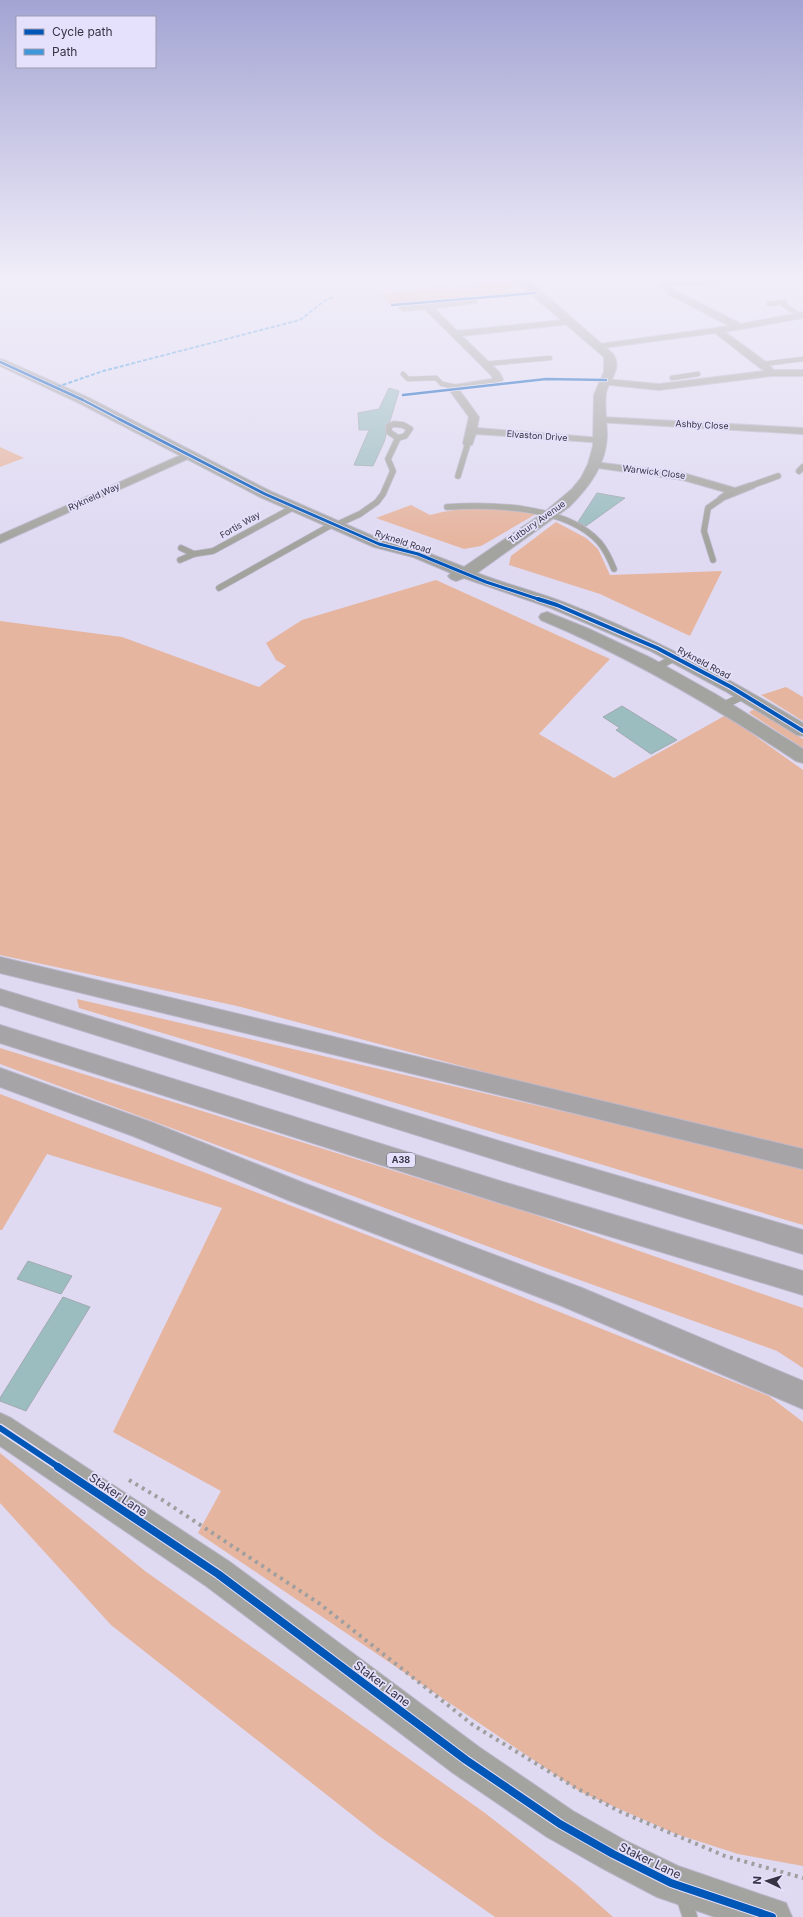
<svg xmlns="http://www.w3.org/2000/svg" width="803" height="1917" font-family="Inter,sans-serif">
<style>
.green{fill:#e6b59f}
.building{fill:#9bbdc0;stroke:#a1a9b1}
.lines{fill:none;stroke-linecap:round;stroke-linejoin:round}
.lane-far3-casing{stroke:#bbb7ca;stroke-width:5.5}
.lane-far2-casing{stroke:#bbb7ca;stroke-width:7}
.lane-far1-casing{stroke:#bbb7ca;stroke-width:8}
.lane-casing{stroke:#bbb7ca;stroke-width:16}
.street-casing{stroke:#bbb7ca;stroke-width:2}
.secondary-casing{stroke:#bbb7ca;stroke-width:2}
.highway-casing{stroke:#bbb7ca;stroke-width:2}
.path-far1{stroke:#a09f9f;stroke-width:1.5;stroke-dasharray:1 1.5;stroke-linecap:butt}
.path{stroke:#a09f9f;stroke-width:4;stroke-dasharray:3 4.5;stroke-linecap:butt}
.lane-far3{stroke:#a3a39e;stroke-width:4.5}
.lane-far2{stroke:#a3a39e;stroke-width:5.5}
.lane-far1{stroke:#a3a39e;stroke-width:7}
.lane{stroke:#a3a39e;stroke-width:14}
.street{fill:#a3a39e;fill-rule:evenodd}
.secondary{fill:#a3a3a0;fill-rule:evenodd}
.highway{fill:#a6a4a7;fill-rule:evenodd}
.quiet{stroke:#3e97db;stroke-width:2;stroke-dasharray:4 2;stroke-linecap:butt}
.cycleway-far4-casing{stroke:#e5e0fb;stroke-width:4}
.cycleway-far3-casing{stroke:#e5e0fb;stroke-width:4.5}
.cycleway-far2-casing{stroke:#e5e0fb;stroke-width:6}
.cycleway-far1-casing{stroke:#e5e0fb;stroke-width:9}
.cycleway-casing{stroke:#e5e0fb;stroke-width:10}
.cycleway-far4{stroke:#0057b8;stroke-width:2.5}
.cycleway-far3{stroke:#0057b8;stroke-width:3}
.cycleway-far2{stroke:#0057b8;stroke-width:4}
.cycleway-far1{stroke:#0057b8;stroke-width:6}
.cycleway{stroke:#0057b8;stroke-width:8}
.labels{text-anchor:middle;stroke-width:3.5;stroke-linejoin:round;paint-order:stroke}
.far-street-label{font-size:9px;fill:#373345;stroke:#e5e0fb}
.shield{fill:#e5e0fb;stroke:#6b677c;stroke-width:1}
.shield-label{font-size:9px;font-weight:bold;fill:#373345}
.near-street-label{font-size:12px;fill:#373345;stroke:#e5e0fb}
</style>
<rect width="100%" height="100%" fill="#dfdaf2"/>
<g class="green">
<path d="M 508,283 L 515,288 L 503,290 L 505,292 L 518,291 L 521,293 L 389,304 L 381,295 L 442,286 L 448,289 Z"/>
<path d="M 0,447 L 24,458 L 0,467 Z"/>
<path d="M 411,505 L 430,515 C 465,505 500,508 536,514 L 481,546 L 464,549 L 376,518 Z"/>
<path d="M 556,522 L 586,538 L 598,549 L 610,575 L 722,571 L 690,636 L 600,594 L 509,565 L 511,556 Z"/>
<path d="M 436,580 L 610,659 L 539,734 L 614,778 L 726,715 L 803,770 L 803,1149 L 566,1094 L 237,1006 L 0,955 L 0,621 L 122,637 L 259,687 L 286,666 L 276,660 L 266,643 L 302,620 Z"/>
<path d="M 786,687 L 803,697 L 803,721 L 761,695 Z"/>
<path d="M 753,710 L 759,710 L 803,739 L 803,748 L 751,714 L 749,712 Z"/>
<path d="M 77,999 L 803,1167 L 803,1225 L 79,1008 Z"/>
<path d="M 0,1048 L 536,1215 L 803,1308 L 803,1368 L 777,1351 L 524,1260 L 0,1064 Z"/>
<path d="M 0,1094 L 388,1243 L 769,1396 L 803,1422 L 803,1866 L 738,1854 L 676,1834 L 581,1792 L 198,1533 L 221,1491 L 113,1432 L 222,1208 L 47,1154 L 2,1230 L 0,1230 Z"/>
<path d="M 0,1453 L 145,1571 L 485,1813 L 577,1885 L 613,1917 L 495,1917 L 379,1836 L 111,1625 L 0,1503 Z"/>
</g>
<g class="building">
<path d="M 389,388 L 399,391 L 390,421 L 385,426 L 386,435 L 384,442 L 373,466 L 354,465 L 369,430 L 359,430 L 358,413 L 379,409 Z"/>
<path d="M 597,493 L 625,498 L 586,526 L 578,522 Z"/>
<path d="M 622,706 L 661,730 L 677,740 L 651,754 L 616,730 L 620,728 L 603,717 Z"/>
<path d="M 28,1261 L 72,1276 L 61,1294 L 17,1279 Z"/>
<path d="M 63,1297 L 90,1307 L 26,1411 L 0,1401 L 0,1398 Z"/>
</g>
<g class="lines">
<defs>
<g id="lane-far3">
<path d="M 781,303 L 799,315"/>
<path d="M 769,304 L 785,302"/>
<path d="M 443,305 L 475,301"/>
<path d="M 484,364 L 550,358"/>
<path d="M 763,364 L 803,359"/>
<path d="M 403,374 L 408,379 L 436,378 L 442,384 L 457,387"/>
<path d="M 672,378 L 698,374"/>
</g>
<g id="lane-far2">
<path d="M 394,424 L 403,425 L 410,429 L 405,436 L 398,438 L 389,432 L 389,426 Z"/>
<path d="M 799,471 L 803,467"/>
<path d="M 458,476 L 468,443"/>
<path d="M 750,486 L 778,476"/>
<path d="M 447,507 C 493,504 566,506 599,542 C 606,550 610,559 614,569"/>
<path d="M 336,525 L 360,514 L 377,502 L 383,494 L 393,471 L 388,459 L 398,438"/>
<path d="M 194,554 L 213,551 L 294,507"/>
<path d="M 180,560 L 194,554 L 181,548"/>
<path d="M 713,560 L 704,531 L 708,508 L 721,499"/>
<path d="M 219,588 L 333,524"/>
</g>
<g id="lane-far1">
<path d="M 655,668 L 676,657"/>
<path d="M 722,706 L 745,695"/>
</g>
<path id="lane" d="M 683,1896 L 690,1917"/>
<g id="street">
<path d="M 661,276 L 669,276 L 669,280 L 706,280 L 729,276 L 750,276 L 746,278 L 706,284 L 669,284 L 674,290 L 741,324 L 803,312 L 803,318 L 725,332 L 766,362 L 774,370 L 803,370 L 803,376 L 771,376 L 659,390 L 601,384 L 599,382 L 601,380 L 604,379 L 659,384 L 764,371 L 715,333 L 596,349 L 596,345 L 599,344 L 730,326 L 668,294 L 661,286 Z"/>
<path d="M 443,302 L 447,305 L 446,307 L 434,308 L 457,331 L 573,319 L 573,323 L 570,324 L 462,336 L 500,373 L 503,380 L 494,385 L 461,389 L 460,391 L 479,417 L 477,428 L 601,438 L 605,439 L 606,441 L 605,443 L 476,434 L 472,445 L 464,445 L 463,443 L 469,417 L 450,391 L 454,385 L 492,379 L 492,376 L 425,309 L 403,311 L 399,308 L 403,305 Z"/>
<path d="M 601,417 L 803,428 L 803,434 L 597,422 L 596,420 Z"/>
<path d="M 188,452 L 193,455 L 192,457 L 0,543 L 0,535 Z"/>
<path d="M 595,462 L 683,473 L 735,488 L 750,483 L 756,486 L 754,488 L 724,500 L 718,497 L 725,492 L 683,480 L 591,467 L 590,465 Z"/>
</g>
<g id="secondary">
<path d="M 514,276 L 524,276 L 613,354 C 623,369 609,379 606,393 C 604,407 607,422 607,436 C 606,465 589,487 569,507 L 477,573 C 505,584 534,591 563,602 C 647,634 726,677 803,723 L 803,736 L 797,735 L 725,691 L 651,651 L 551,608 L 464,578 L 456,581 L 451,579 L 448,576 L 451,573 L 413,557 L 374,547 L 260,497 L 79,403 L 0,366 L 0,359 L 4,360 L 87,397 L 270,491 L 384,541 L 423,551 L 464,567 L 546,511 L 572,489 L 581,478 L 588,464 L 593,446 L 594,395 L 604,372 L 604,357 L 517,282 Z"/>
<path d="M 547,612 L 587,628 L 653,659 L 717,695 L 803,749 L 803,763 L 796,761 C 715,707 632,658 541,620 L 539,617 L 541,614 Z"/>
<path d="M 0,1413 L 11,1418 L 230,1562 L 479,1747 L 573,1811 L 626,1841 L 678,1866 L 786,1903 L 792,1917 L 715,1917 L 657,1897 L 600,1867 L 547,1837 L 453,1773 L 206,1586 L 0,1446 Z"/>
</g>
<g id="highway">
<path d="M 0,957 L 803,1149 L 803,1169 L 0,973 Z"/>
<path d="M 0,989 L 519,1147 L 803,1230 L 803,1254 L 519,1167 L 0,1005 Z"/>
<path d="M 0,1025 L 500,1181 L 803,1271 L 803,1295 L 500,1203 L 0,1043 Z"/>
<path d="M 0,1068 L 151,1122 L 306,1184 L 582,1288 L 803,1381 L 803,1409 L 562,1306 L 288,1200 L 133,1136 L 0,1087 Z"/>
</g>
</defs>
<use href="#lane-far3" class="lane-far3-casing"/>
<use href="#lane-far2" class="lane-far2-casing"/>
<use href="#lane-far1" class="lane-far1-casing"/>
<use href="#lane" class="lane-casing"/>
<use href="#street" class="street-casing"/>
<use href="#secondary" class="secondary-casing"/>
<use href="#highway" class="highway-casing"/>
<g class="path-far1">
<path d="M 470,276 L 479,283"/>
<path d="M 456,286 L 505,281"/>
</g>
<path class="path" d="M 129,1480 L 164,1501 L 320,1604 L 473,1725 L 576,1788 L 621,1812 L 725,1856 L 803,1878"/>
<use href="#lane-far3" class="lane-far3"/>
<use href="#lane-far2" class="lane-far2"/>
<use href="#lane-far1" class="lane-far1"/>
<use href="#lane" class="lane"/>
<use href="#street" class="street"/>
<use href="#secondary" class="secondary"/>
<use href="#highway" class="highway"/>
<path class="quiet" d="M 57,387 L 103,371 L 300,320 L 324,301 L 334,297"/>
<defs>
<g id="cycleway-far4">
<path d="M 392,305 L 536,293"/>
<path d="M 0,362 L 83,400 L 121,420"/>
<path d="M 403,395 L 546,379 L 606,380"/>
</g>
<path id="cycleway-far3" d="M 119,419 L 265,494 L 379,544 L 418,554 L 486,582 L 541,600"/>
<path id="cycleway-far2" d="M 538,599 L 557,605 L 657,648 L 731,687 L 803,731"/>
<path id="cycleway-far1" d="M 0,1428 L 60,1468"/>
<path id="cycleway" d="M 58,1467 L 218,1574 L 466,1760 L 560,1824 L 613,1854 L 671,1883 L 772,1917"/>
</defs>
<use href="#cycleway-far4" class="cycleway-far4-casing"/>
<use href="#cycleway-far3" class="cycleway-far3-casing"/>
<use href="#cycleway-far2" class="cycleway-far2-casing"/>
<use href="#cycleway-far1" class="cycleway-far1-casing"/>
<use href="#cycleway" class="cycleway-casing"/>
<use href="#cycleway-far4" class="cycleway-far4"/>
<use href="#cycleway-far3" class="cycleway-far3"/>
<use href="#cycleway-far2" class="cycleway-far2"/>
<use href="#cycleway-far1" class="cycleway-far1"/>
<use href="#cycleway" class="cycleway"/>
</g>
<linearGradient id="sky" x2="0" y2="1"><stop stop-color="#a3a4d3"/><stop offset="0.51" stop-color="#f1eef9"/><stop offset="1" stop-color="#f1eef9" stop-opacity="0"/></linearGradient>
<rect width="803" height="544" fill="url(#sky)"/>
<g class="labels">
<g class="far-street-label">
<text transform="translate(702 425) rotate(3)" y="3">Ashby Close</text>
<text transform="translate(537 436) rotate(4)" y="3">Elvaston Drive</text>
<text transform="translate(654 472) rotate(7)" y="3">Warwick Close</text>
<text transform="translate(94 497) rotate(-24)" y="3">Rykneld Way</text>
<text transform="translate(537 522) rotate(-35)" y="3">Tutbury Avenue</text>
<text transform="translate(240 525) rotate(-30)" y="3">Fortis Way</text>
<text transform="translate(403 542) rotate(18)" y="3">Rykneld Road</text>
<text transform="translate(704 663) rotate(28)" y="3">Rykneld Road</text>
</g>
<rect class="shield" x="387" y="1153" width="28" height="14" rx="3"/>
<g class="shield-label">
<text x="401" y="1163">A38</text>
</g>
<g class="near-street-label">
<text transform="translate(118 1495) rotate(34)" y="4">Staker Lane</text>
<text transform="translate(382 1684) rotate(37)" y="4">Staker Lane</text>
<text transform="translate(650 1861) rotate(26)" y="4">Staker Lane</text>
</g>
</g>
<rect x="16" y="16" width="140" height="52" fill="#e5e0fb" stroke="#9f9bb2"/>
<rect x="24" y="29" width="20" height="6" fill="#0057b8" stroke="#9f9bb2"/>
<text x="52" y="36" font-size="12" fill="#373345">Cycle path</text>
<rect x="24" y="49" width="20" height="6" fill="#3e97db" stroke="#9f9bb2"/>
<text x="52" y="56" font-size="12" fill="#373345">Path</text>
<g transform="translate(767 1881) rotate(274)" stroke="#e5e0fb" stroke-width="3" paint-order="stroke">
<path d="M0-3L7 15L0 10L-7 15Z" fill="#373345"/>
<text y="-6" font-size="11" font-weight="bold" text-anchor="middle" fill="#373345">N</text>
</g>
</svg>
